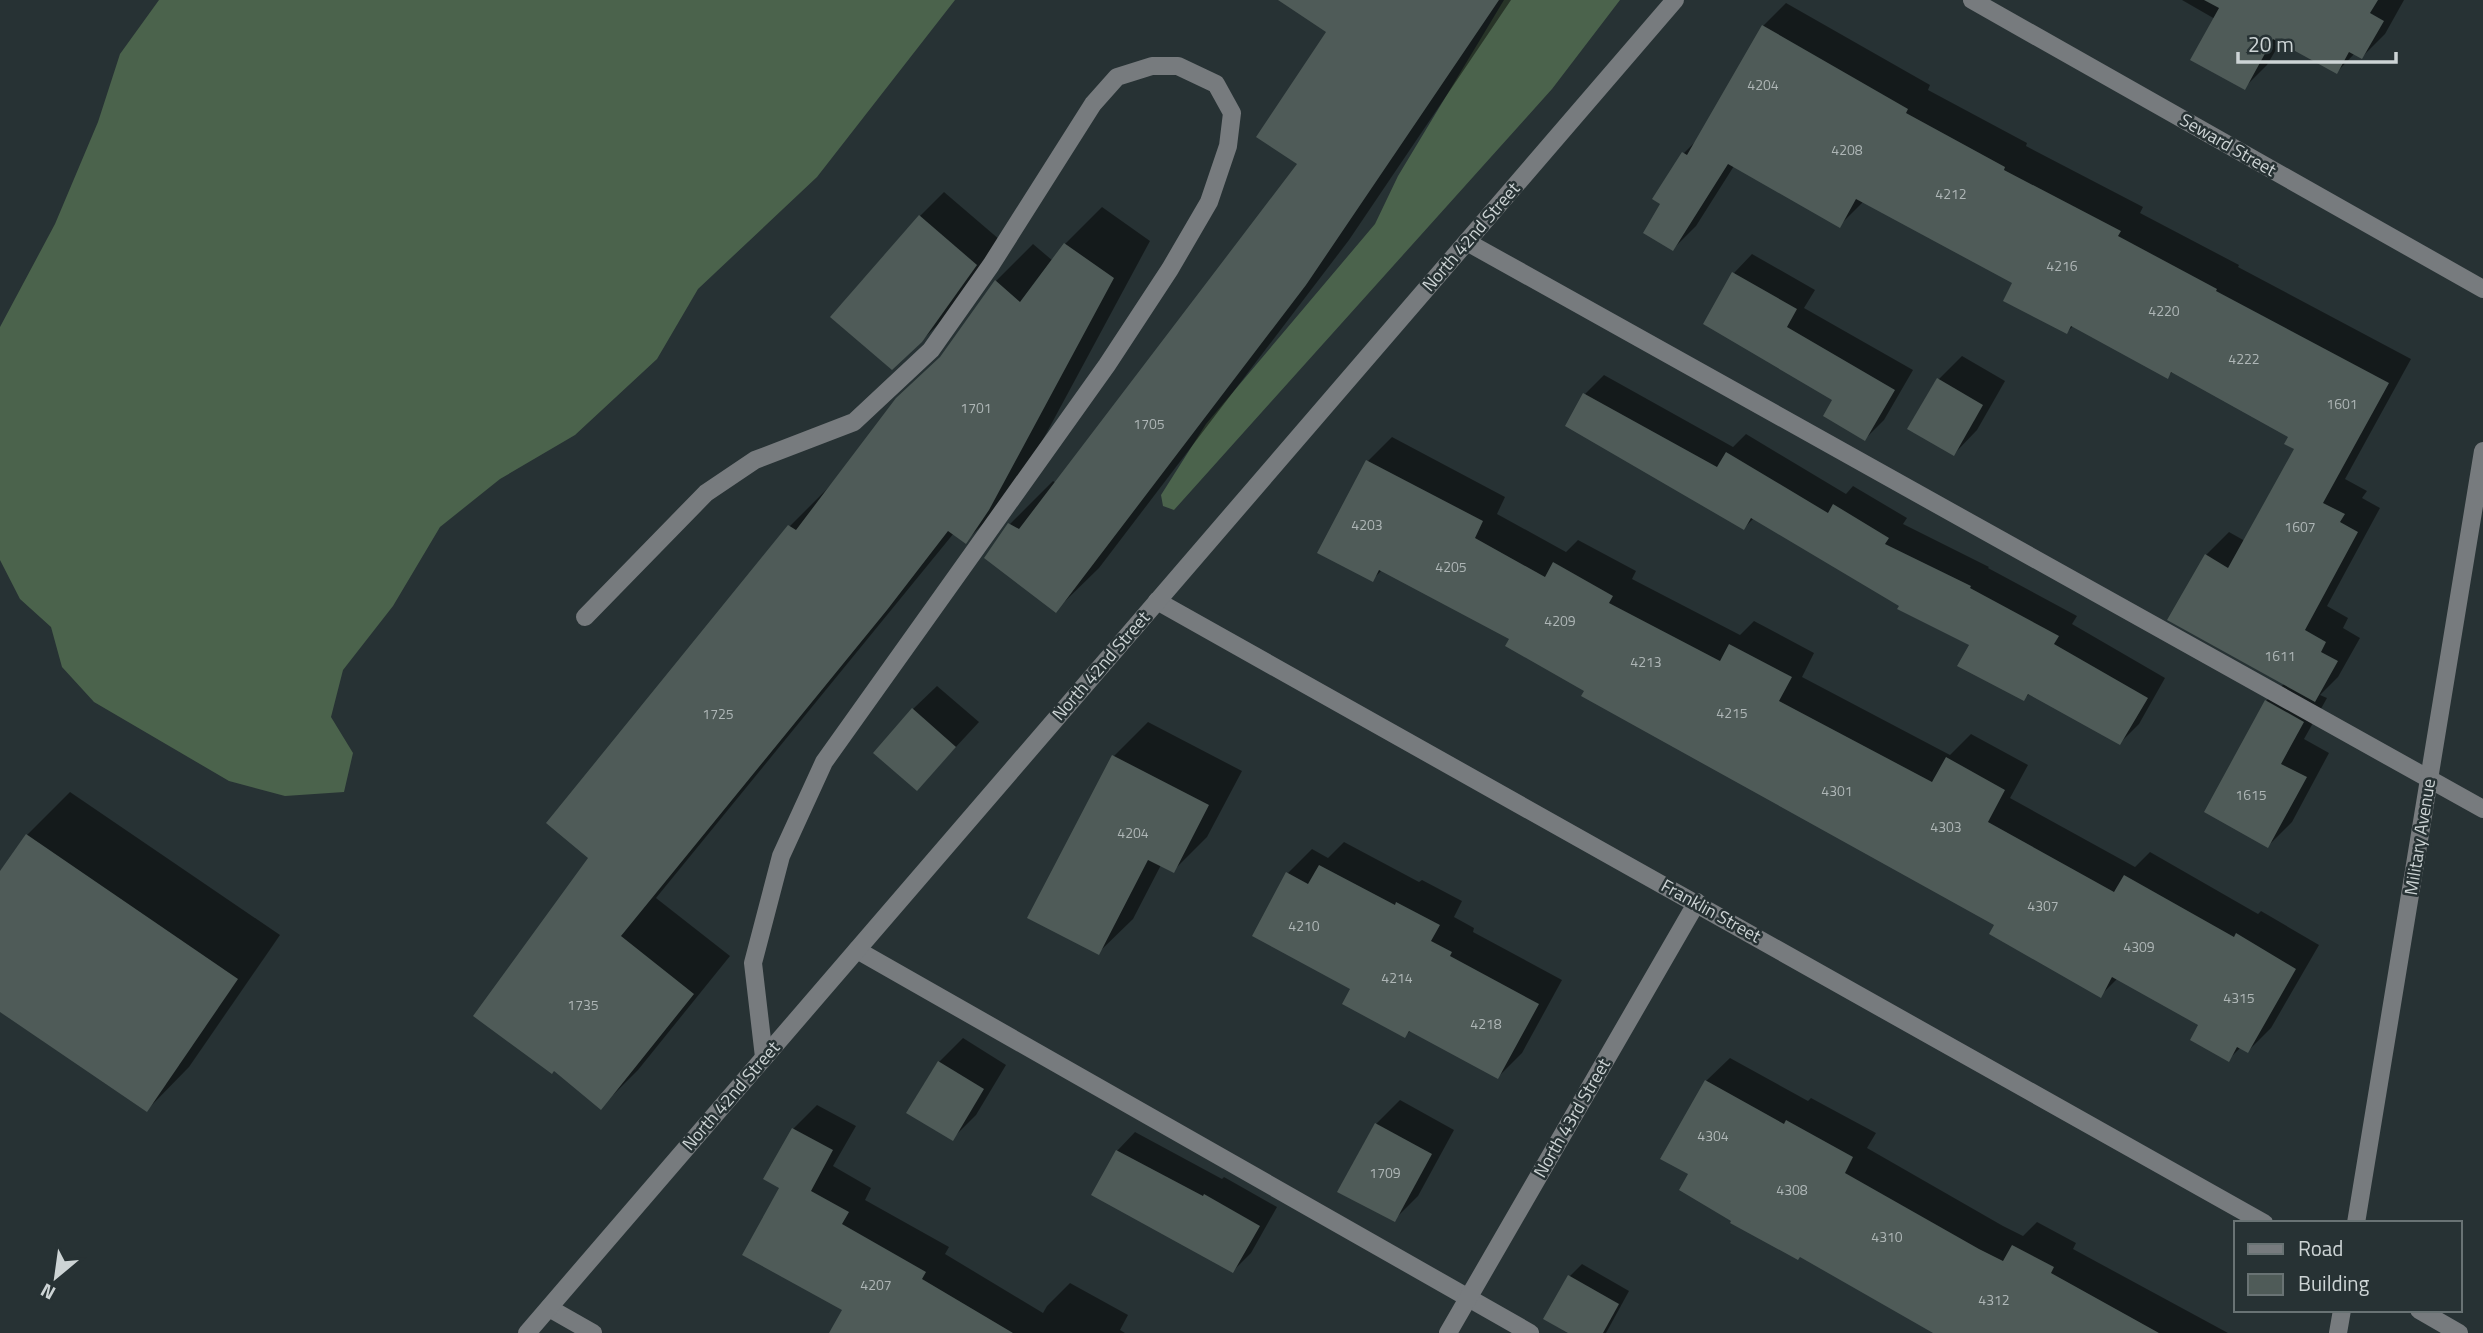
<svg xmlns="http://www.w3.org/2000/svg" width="2483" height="1333" font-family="'Titillium Web',sans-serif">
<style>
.forest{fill:#4b634c}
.shadow{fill:#0007}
.building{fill:#4f5b58}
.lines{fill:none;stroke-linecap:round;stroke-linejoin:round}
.minor{stroke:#777b7e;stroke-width:18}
.labels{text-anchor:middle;stroke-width:5;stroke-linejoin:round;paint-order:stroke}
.number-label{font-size:14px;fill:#aeb6b6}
.street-label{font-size:18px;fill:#cdd4d5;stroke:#273234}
</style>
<rect width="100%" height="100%" fill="#273234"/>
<g class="forest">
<path d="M 159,0 L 955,0 L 817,177 L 698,289 L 657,359 L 575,435 L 500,479 L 440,527 L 393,606 L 343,670 L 331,717 L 353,753 L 344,792 L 285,796 L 229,781 L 94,702 L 62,667 L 51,627 L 20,599 L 0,560 L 0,327 L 55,224 L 98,122 L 120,54 Z"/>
<path d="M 1504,0 L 1620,0 L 1552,89 L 1174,510 L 1163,506 L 1161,495 L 1206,424 L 1375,224 L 1398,176 Z"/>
</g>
<g class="shadow">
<path d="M 1281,0 L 1511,0 L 1349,240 L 1099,568 L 1056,610 L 986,557 L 1010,524 L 1053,481 L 1056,483 L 1300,164 L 1328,32 Z"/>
<path d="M 2182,0 L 2404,0 L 2385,34 L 2362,57 L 2355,53 L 2337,72 L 2281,41 L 2267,65 L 2244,88 L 2215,19 Z"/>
<path d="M 1786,3 L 1930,85 L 1928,90 L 2027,143 L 2026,146 L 2143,207 L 2140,213 L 2239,265 L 2238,267 L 2411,359 L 2345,479 L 2367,491 L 2362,498 L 2380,508 L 2327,606 L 2348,618 L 2343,628 L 2360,638 L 2338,677 L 2320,695 L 2327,698 L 2304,739 L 2329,753 L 2292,822 L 2268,846 L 2266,701 L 2285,683 L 2206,555 L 2229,532 L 2245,541 L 2296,448 L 2290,436 L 2173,371 L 2167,377 L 2074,325 L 2067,332 L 2015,282 L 1864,201 L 1839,226 L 1734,166 L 1696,226 L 1673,249 L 1662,203 L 1684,153 L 1700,137 L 1763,26 Z"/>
<path d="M 944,192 L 1000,240 L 946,317 L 921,341 L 833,317 L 920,216 Z"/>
<path d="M 1102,207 L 1150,241 L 1026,471 L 1003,504 L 965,542 L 954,533 L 656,898 L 730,956 L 638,1070 L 601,1107 L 591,857 L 790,526 L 827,489 L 946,351 L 996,281 L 1033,244 L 1053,261 L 1065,244 Z"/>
<path d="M 1752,254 L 1815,290 L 1804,308 L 1913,370 L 1884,420 L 1865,439 L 1734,273 Z"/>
<path d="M 1962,356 L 2005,381 L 1977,430 L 1954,454 L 1938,380 Z"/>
<path d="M 1604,375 L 1733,447 L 1746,434 L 1846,494 L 1853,486 L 1907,518 L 1903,524 L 1989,567 L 1988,568 L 2077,616 L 2072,624 L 2165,678 L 2139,724 L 2120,743 L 2030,693 L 2024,699 L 1971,644 L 1754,518 L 1744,528 L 1585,394 Z"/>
<path d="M 1392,437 L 1505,497 L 1497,514 L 1566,552 L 1578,540 L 1636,571 L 1632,579 L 1740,635 L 1754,621 L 1814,653 L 1802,677 L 1950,755 L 1971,734 L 2028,765 L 2010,798 L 2135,867 L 2150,852 L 2258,914 L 2261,911 L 2319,945 L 2271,1028 L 2248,1051 L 2241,1047 L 2228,1060 L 2201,1024 L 2118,978 L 2100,996 L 1997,924 L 1586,690 L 1512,638 L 1383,569 L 1372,580 L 1368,461 Z"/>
<path d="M 937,686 L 979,722 L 917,789 L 913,709 Z"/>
<path d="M 1148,722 L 1242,771 L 1207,837 L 1173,871 L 1161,865 L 1133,919 L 1098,953 L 1114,756 Z"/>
<path d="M 70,792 L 280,935 L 189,1067 L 147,1110 L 0,1010 L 0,875 L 27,835 Z"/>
<path d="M 1344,842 L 1419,882 L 1422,880 L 1462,901 L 1454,917 L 1474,928 L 1473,932 L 1562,980 L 1522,1053 L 1498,1077 L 1411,1030 L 1405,1036 L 1352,988 L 1254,935 L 1288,873 L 1312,849 L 1328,858 Z"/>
<path d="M 963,1038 L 1006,1065 L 976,1115 L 952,1139 L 908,1112 L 939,1062 Z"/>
<path d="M 1730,1058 L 1808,1101 L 1811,1098 L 1876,1133 L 1867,1148 L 2003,1226 L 2023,1236 L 2037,1222 L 2076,1243 L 2073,1249 L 2228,1333 L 1936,1333 L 1690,1173 L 1706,1081 Z"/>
<path d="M 1400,1100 L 1454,1130 L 1418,1196 L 1394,1220 L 1376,1124 Z"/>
<path d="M 817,1105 L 856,1126 L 833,1166 L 871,1188 L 865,1200 L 949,1247 L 945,1254 L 1043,1313 L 1047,1306 L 1070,1283 L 1128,1315 L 1120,1330 L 1125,1333 L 871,1333 L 844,1309 L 781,1187 L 793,1129 Z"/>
<path d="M 1135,1132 L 1222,1179 L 1224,1177 L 1277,1207 L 1251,1253 L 1233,1271 L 1117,1151 Z"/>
<path d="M 1582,1264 L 1629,1291 L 1606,1333 L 1572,1333 L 1546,1318 L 1570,1276 Z"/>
</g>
<g class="building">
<path d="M 1278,0 L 1499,0 L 1306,285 L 1056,613 L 984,558 L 1008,523 L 1019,529 L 1297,164 L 1256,137 L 1326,32 Z"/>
<path d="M 2204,0 L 2378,0 L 2370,13 L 2384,21 L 2362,59 L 2349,52 L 2337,74 L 2273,39 L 2245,90 L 2190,60 L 2219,8 Z"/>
<path d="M 1762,25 L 1908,109 L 1906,113 L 2005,167 L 2004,170 L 2121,231 L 2118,236 L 2217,289 L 2216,291 L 2389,383 L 2323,503 L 2345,514 L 2340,522 L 2358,532 L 2305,630 L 2326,642 L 2321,652 L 2338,661 L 2315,702 L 2167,620 L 2205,554 L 2228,568 L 2294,449 L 2284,444 L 2288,437 L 2171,372 L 2168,379 L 2071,326 L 2067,334 L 2003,301 L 2012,283 L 1856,199 L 1840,228 L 1728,164 L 1673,251 L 1643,233 L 1660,204 L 1652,199 L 1682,152 L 1687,155 Z"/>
<path d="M 919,215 L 977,265 L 922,342 L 892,370 L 830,317 Z"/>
<path d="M 1064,243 L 1114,278 L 989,510 L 966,544 L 948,531 L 887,610 L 621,936 L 694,994 L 601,1110 L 554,1071 L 552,1074 L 473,1016 L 588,858 L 546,823 L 788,525 L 796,530 L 896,398 L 940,357 L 995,280 L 1020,302 Z"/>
<path d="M 1732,272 L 1797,309 L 1787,327 L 1895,390 L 1865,441 L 1823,416 L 1832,400 L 1703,324 Z"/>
<path d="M 1937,378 L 1983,405 L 1954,456 L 1907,429 Z"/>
<path d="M 1583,393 L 1717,467 L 1726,452 L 1828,513 L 1833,504 L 1889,538 L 1885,544 L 1971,586 L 1970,588 L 2059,636 L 2054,644 L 2148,698 L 2120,745 L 2028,694 L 2024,701 L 1957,666 L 1969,645 L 1897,609 L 1899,606 L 1751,518 L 1744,530 L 1565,426 Z"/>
<path d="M 1366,460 L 1483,521 L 1475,538 L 1545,577 L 1553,562 L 1613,596 L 1609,603 L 1720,661 L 1729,644 L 1792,677 L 1779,701 L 1932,782 L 1946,757 L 2005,790 L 1988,822 L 2114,892 L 2124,875 L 2234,937 L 2236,933 L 2296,969 L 2248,1053 L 2237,1047 L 2229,1062 L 2190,1040 L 2198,1025 L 2112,977 L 2101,998 L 1989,934 L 1994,925 L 1581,696 L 1584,691 L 1505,646 L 1509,639 L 1379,570 L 1373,582 L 1317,553 Z"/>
<path d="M 2265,700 L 2304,722 L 2281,764 L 2307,777 L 2268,848 L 2204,812 Z"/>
<path d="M 912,708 L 956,747 L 917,791 L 873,753 Z"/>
<path d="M 1112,755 L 1209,805 L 1174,873 L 1148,860 L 1099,955 L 1027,918 Z"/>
<path d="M 26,834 L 238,979 L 147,1112 L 0,1012 L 0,871 Z"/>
<path d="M 1319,865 L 1395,905 L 1396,902 L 1440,925 L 1431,941 L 1452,952 L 1450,956 L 1539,1004 L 1498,1079 L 1409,1031 L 1405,1038 L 1342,1004 L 1350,989 L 1252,936 L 1286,872 L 1308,884 Z"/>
<path d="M 938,1061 L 984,1089 L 953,1141 L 906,1113 Z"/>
<path d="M 1705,1080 L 1784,1124 L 1786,1120 L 1853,1157 L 1845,1173 L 1979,1249 L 2003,1261 L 2012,1245 L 2054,1267 L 2051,1273 L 2159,1333 L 1933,1333 L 1800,1257 L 1798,1260 L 1730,1223 L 1731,1221 L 1679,1190 L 1688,1174 L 1660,1159 Z"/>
<path d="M 1375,1123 L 1432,1154 L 1395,1222 L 1337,1192 Z"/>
<path d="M 792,1128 L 833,1150 L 811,1191 L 849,1212 L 842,1224 L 926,1272 L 922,1279 L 1013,1333 L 829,1333 L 842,1310 L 742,1255 L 779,1188 L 763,1179 Z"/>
<path d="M 1116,1150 L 1203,1196 L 1204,1194 L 1260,1226 L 1233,1273 L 1091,1195 Z"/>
<path d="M 1568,1275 L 1619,1304 L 1603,1333 L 1568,1333 L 1543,1319 Z"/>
</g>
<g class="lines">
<g class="minor">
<path d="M 1972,0 L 2483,289"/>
<path d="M 1467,242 L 2483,809"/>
<path d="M 1157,601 L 2264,1223"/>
<path d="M 585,617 L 706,493 L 755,460 L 854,422 L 931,350 L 991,265 L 1093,104 L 1117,77 L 1152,66 L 1178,66 L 1216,84 L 1232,113 L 1228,146 L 1209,202 L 1170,269 L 1107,365 L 824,762 L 781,856 L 753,963 L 764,1057"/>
<path d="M 857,950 L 1530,1333"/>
<path d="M 2356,1223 L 2483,451"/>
<path d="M 549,1308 L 593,1333"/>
<path d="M 2419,1310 L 2459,1333"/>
<path d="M 527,1333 L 1675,0"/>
<path d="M 1448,1333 L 1697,902"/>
<path d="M 2338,1333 L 2342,1310"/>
</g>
</g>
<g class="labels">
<g class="number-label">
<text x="1763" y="90">4204</text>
<text x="1847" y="155">4208</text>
<text x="1951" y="199">4212</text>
<text x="2062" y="271">4216</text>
<text x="2164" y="316">4220</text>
<text x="2244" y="364">4222</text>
<text x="2342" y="409">1601</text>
<text x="976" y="413">1701</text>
<text x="1149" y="429">1705</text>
<text x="1367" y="530">4203</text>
<text x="2300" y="532">1607</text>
<text x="1451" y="572">4205</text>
<text x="1560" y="626">4209</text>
<text x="2280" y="661">1611</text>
<text x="1646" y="667">4213</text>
<text x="1732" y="718">4215</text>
<text x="718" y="719">1725</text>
<text x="1837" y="796">4301</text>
<text x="2251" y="800">1615</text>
<text x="1946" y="832">4303</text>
<text x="1133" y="838">4204</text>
<text x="2043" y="911">4307</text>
<text x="1304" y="931">4210</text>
<text x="2139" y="952">4309</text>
<text x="1397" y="983">4214</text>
<text x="2239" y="1003">4315</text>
<text x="583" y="1010">1735</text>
<text x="1486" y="1029">4218</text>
<text x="1713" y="1141">4304</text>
<text x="1385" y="1178">1709</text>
<text x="1792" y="1195">4308</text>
<text x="1887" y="1242">4310</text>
<text x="876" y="1290">4207</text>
<text x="1994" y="1305">4312</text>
</g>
<g class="street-label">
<text transform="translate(2228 145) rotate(30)" y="6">Seward Street</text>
<text transform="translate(1471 237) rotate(-49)" y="6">North 42nd Street</text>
<text transform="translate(1101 666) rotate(-49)" y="6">North 42nd Street</text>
<text transform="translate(2420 837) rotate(-81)" y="6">Military Avenue</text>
<text transform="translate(1711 911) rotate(29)" y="6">Franklin Street</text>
<text transform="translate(731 1096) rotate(-49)" y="6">North 42nd Street</text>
<text transform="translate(1572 1118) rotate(-60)" y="6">North 43rd Street</text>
</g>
</g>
<rect x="2234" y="1221" width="228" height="91" fill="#273234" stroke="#697374" stroke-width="2"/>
<rect x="2248" y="1244" width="35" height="10" fill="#777b7e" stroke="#697374" stroke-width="2"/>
<text x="2298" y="1256" font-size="21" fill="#cdd4d5">Road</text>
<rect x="2248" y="1274" width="35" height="21" fill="#4f5b58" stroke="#697374" stroke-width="2"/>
<text x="2298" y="1291" font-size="21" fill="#cdd4d5">Building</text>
<g transform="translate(56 1277) rotate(209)" stroke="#273234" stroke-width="5" paint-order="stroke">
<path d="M0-5L12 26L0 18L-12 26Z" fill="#cdd4d5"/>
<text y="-10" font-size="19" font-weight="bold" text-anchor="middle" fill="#cdd4d5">N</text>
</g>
<path d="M2238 52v10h158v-10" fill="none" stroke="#cdd4d5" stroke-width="3.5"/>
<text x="2248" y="52" font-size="21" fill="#cdd4d5" stroke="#273234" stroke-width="5" paint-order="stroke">20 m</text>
</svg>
